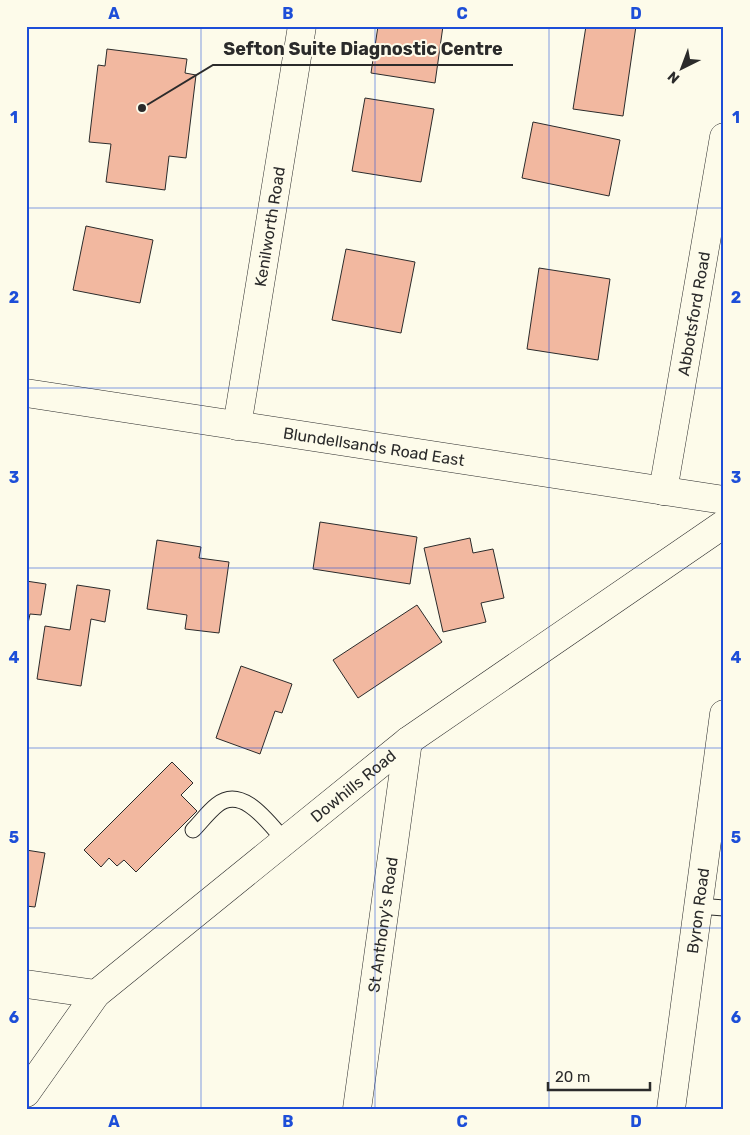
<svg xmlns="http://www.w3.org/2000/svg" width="750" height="1135" font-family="Rubik,sans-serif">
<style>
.building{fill:#f2b8a0;stroke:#2b2b2b}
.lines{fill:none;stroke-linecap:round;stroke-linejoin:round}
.lane-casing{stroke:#2b2b2b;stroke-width:17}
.street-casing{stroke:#2b2b2b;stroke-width:29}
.lane{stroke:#fdfbea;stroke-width:15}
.street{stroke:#fdfbea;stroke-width:28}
.grid{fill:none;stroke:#1d4ed8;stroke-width:1;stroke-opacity:0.55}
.labels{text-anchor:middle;stroke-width:4;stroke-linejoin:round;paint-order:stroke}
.street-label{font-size:16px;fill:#2b2b2b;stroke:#fdfbea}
.leader{fill:none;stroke:#2b2b2b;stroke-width:2}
.callout-dot{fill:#2b2b2b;stroke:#fdfbea;stroke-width:2}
.callout-label{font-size:18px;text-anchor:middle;font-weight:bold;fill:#2b2b2b;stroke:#fdfbea;stroke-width:4;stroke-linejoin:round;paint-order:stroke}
.neatline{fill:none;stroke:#1d4ed8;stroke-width:2}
.grid-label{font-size:16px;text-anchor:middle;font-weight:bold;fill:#1d4ed8}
</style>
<rect width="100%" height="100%" fill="#fdfbea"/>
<g class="building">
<path d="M 378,26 L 443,26 L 435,83 L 371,73 Z"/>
<path d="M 586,26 L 636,26 L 623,116 L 573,109 Z"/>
<path d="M 107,49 L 187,59 L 185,73 L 196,75 L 186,158 L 169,156 L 165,190 L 106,182 L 111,144 L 89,142 L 98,65 L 105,66 Z"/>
<path d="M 365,98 L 434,109 L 421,182 L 352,171 Z"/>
<path d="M 533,122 L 620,140 L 609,196 L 522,178 Z"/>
<path d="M 86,226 L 153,240 L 140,303 L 73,290 Z"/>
<path d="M 346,249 L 415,262 L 401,333 L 332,320 Z"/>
<path d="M 539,268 L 610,279 L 598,360 L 527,349 Z"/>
<path d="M 320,522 L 417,537 L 410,584 L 313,569 Z"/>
<path d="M 470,538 L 473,553 L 493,549 L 504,598 L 481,603 L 486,622 L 443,632 L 424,548 Z"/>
<path d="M 157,540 L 201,547 L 199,558 L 229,562 L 219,633 L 185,629 L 187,615 L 147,609 Z"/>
<path d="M 26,581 L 46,584 L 41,615 L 30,614 L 26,633 Z"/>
<path d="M 77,585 L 110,590 L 105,622 L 91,619 L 81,686 L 37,679 L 45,626 L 70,630 Z"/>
<path d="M 417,605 L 442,642 L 358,698 L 333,660 Z"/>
<path d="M 241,666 L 292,684 L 282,713 L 275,711 L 260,754 L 216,738 Z"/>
<path d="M 172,762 L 193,783 L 181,795 L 197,811 L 136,872 L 124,860 L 117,866 L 109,858 L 101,867 L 84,850 Z"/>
<path d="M 26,850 L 45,853 L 35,907 L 26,906 Z"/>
</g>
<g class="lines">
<defs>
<g id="lane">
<path d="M 193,830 C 201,822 208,812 217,805 C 243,784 270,825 285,841"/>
<path d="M 698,906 L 724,908"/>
</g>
<g id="street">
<path id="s1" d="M 26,393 L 724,500"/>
<path id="s2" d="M 237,426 L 302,26"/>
<path id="s3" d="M 663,491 L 724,137"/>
<path d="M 26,984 L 96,994"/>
<path id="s4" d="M 26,1093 L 96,994 L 408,741 L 724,524"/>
<path id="s5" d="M 357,1109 L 408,741"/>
<path id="s6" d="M 671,1109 L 724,714"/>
</g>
</defs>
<use href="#lane" class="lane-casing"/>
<use href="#street" class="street-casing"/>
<use href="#lane" class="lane"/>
<use href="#street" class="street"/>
</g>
<path class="grid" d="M 201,26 L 201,1109M 375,26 L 375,1109M 549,26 L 549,1109M 26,208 L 724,208M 26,388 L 724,388M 26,568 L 724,568M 26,748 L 724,748M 26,928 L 724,928"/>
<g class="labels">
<g class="street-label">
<text dy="6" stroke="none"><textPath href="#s2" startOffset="202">Kenilworth Road</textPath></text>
<text dy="6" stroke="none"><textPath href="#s3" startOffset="180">Abbotsford Road</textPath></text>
<text dy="6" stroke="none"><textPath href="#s1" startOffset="352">Blundellsands Road East</textPath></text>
<text dy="6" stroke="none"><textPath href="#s4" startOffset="452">Dowhills Road</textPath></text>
<text dy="6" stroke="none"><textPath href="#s6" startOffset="200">Byron Road</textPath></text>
<text dy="6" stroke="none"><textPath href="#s5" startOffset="186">St Anthony's Road</textPath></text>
</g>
</g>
<path class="leader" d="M142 108L213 65H513"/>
<circle class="callout-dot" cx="142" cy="108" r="5"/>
<g class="callout-label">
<text x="363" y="55">Sefton Suite Diagnostic Centre</text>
</g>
<rect width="750" height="1135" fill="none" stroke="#fdfbea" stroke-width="55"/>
<g transform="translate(682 68) rotate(222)" stroke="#fdfbea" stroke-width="4" paint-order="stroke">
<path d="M0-4L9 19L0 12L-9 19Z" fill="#2b2b2b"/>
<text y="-8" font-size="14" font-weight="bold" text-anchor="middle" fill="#2b2b2b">N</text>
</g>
<path d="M548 1082v8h102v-8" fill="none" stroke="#2b2b2b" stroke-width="2.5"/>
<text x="555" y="1082" font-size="15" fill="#2b2b2b" stroke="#fdfbea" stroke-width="4" paint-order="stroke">20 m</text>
<rect x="28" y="28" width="694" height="1080" class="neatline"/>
<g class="grid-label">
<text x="114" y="19">A</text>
<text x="288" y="19">B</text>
<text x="462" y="19">C</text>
<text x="636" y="19">D</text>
<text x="14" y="123">1</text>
<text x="736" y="123">1</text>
<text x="14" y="303">2</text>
<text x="736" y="303">2</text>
<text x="14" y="483">3</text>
<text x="736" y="483">3</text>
<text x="14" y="663">4</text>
<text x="736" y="663">4</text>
<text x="14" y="843">5</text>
<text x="736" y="843">5</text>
<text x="14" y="1023">6</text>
<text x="736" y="1023">6</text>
<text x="114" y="1127">A</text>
<text x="288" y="1127">B</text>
<text x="462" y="1127">C</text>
<text x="636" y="1127">D</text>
</g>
</svg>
